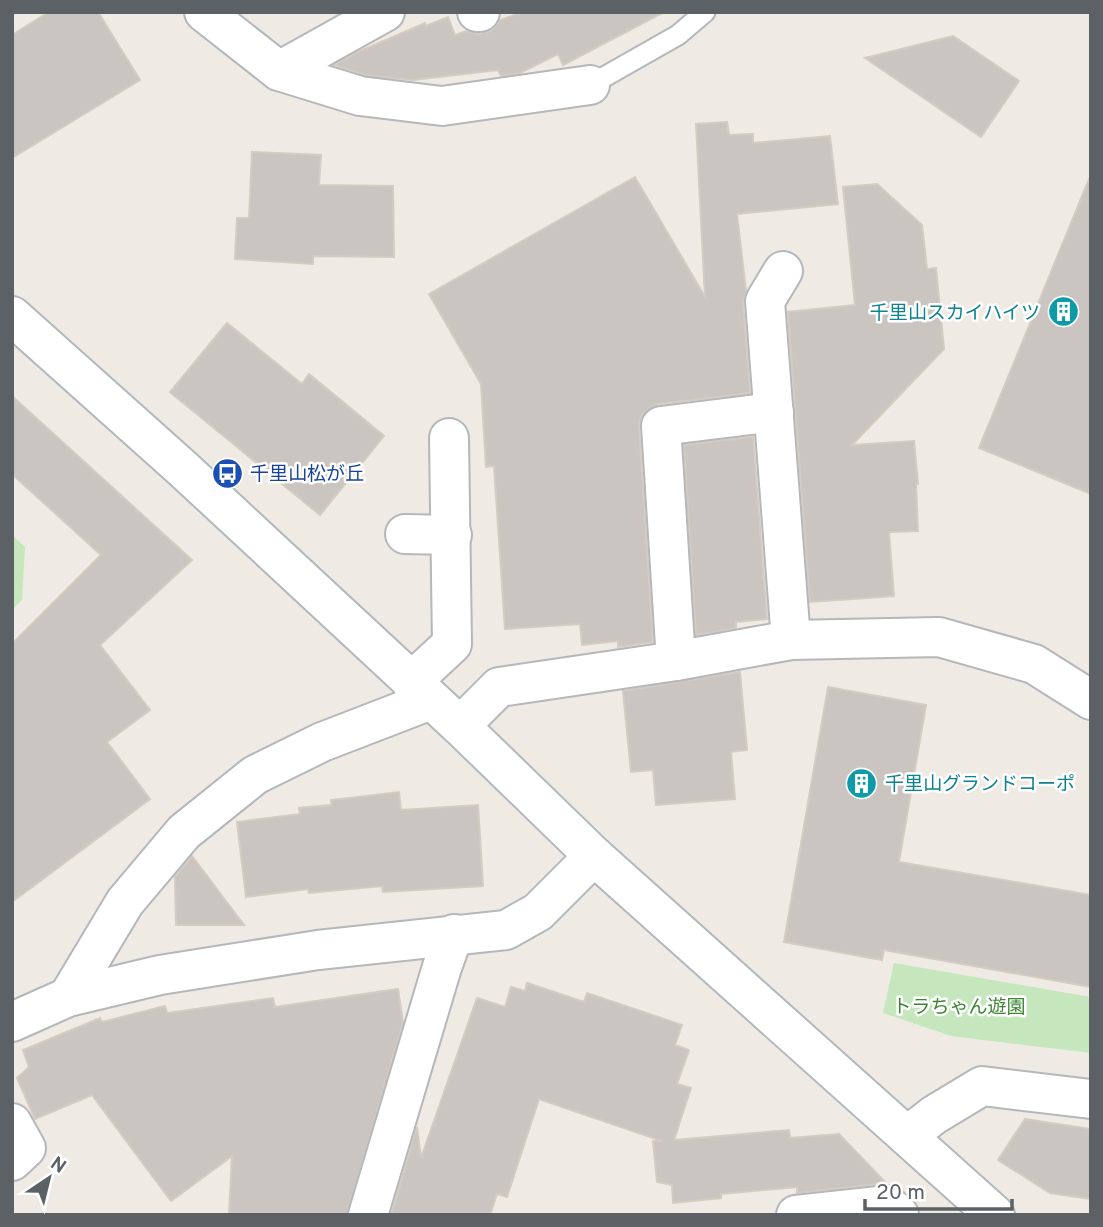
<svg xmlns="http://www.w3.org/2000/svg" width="1103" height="1227" font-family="Overpass,'Noto Sans JP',sans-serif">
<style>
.green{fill:#c6e7be}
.building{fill:#cac5c0;stroke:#d4cbc1;stroke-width:2}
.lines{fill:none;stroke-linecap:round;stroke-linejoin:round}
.lane-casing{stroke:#b4b7bb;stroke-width:23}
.street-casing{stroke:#b4b7bb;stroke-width:42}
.secondary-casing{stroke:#b2b8bc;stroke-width:42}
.lane{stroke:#fff;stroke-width:19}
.street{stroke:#fff;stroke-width:38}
.secondary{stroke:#fff;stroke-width:38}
.labels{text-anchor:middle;stroke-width:5;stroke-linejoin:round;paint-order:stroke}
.culture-label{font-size:19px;fill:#0d838f;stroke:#fff;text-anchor:end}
.transit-label{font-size:19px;fill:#164399;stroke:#fff;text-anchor:start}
.park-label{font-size:19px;fill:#3c8631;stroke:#fff}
</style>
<rect width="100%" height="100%" fill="#efeae3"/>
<g class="green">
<path d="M 12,535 L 25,547 L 22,600 L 12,610 Z"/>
<path d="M 894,963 L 1091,997 L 1091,1053 L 951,1036 L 883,1013 Z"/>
</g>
<g class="building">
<path d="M 49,12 L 98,12 L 140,80 L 12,158 L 12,35 Z"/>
<path d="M 524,12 L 664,12 L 563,65 L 558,54 L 520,73 L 501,76 L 498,70 L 413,80 L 365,75 L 334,65 L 358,52 L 425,23 L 426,26 L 448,17 L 455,35 L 467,31 L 480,34 L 491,31 L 500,20 Z"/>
<path d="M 953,36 L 1019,81 L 981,137 L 865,58 Z"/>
<path d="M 727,122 L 729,135 L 753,134 L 753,143 L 830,136 L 838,204 L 737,214 L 746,291 L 743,303 L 750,393 L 658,404 L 648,409 L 641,417 L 639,427 L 653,642 L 618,647 L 618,641 L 582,645 L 580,624 L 505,629 L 494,466 L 486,467 L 481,384 L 429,294 L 635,177 L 705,297 L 696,124 Z"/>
<path d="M 252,152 L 321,155 L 319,185 L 393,186 L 394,257 L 313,256 L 313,264 L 235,259 L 237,218 L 249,218 Z"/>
<path d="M 1089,179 L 1091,179 L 1091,494 L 979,448 Z"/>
<path d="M 877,184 L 922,225 L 927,269 L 936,268 L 944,349 L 852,445 L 914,441 L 918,484 L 916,484 L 918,531 L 889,532 L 894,596 L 810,602 L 788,312 L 855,305 L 843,187 Z"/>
<path d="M 227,323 L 302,384 L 309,374 L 384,436 L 320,515 L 170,392 Z"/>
<path d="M 12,396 L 192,560 L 100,645 L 150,710 L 107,742 L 150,799 L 12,902 L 12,644 L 101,555 L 12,474 Z"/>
<path d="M 753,437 L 767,619 L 736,622 L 736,628 L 696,635 L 684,445 Z"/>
<path d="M 740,672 L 747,750 L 731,752 L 735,799 L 656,805 L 653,770 L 631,772 L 623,691 Z"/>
<path d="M 828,687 L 926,705 L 899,862 L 1091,895 L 1091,987 L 884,950 L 882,960 L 784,942 Z"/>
<path d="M 399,792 L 401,810 L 478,805 L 483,886 L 383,892 L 382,886 L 309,893 L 308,889 L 246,897 L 237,822 L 300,814 L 299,808 L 332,805 L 331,800 Z"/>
<path d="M 192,856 L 244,925 L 176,925 L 175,877 Z"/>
<path d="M 527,983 L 584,1002 L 587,993 L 682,1025 L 675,1045 L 689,1050 L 677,1084 L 691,1088 L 674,1140 L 789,1130 L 790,1138 L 839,1134 L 886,1183 L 797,1193 L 797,1187 L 721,1194 L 721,1198 L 673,1203 L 672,1185 L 657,1182 L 653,1141 L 662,1141 L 539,1099 L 507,1197 L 497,1194 L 490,1215 L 391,1215 L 417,1127 L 421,1158 L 477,998 L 505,1007 L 511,987 L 525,991 Z"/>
<path d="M 398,989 L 403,1022 L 347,1215 L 229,1215 L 232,1156 L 171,1201 L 92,1095 L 35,1119 L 17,1078 L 29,1067 L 23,1050 L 100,1018 L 102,1022 L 165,1006 L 167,1013 L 273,998 L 275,1007 Z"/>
<path d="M 1025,1119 L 1091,1129 L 1091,1199 L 1050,1193 L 998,1160 Z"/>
</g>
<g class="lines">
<defs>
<path id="lane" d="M 590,85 L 678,35 L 705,12"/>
<g id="street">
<path d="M 204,12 L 279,71 L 360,96 L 442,106 L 590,85"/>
<path d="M 477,12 L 480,12"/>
<path d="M 279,71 L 385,12"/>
<path d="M 783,271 L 765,301 L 791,640"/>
<path d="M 405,534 L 452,535"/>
<path d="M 676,661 L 661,426 L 774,412"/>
<path d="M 411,682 L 452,644 L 449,438"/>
<path d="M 460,726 L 499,687 L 676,661 L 791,640 L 939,637 L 1034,664 L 1091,700"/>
<path d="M 68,997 L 125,902 L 184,832 L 255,775 L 322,742 L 431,700"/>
<path d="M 12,1123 L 26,1148 L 12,1161"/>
<path d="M 368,1215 L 442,967 L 454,934"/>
<path d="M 796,1215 L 888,1205 L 899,1215"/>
</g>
<g id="secondary">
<path d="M 12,316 L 182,468 L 460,726 L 594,856 L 995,1215"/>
<path d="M 12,1022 L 68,997 L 160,975 L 318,950 L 506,930 L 538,912 L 594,856"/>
<path d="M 907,1136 L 934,1115 L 982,1086 L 1091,1099"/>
</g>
</defs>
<use href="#lane" class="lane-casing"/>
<use href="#street" class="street-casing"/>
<use href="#secondary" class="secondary-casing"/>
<use href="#lane" class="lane"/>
<use href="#street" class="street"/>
<use href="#secondary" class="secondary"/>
</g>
<defs>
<symbol id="building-disc" viewBox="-11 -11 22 22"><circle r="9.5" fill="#0f9aa8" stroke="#fff"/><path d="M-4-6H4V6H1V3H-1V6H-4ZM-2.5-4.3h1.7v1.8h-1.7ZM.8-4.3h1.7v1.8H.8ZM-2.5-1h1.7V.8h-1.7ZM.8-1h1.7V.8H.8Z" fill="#fff"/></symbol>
<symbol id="bus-disc" viewBox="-11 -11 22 22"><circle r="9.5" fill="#1a4fb4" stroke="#fff"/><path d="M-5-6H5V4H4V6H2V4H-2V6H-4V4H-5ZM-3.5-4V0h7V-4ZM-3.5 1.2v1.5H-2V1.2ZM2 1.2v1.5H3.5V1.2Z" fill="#fff"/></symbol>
</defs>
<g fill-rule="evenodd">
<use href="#building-disc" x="1046" y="294" width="35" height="35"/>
<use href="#bus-disc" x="210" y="456" width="35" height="35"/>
<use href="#building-disc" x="844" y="766" width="35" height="35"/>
</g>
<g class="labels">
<g class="culture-label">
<text x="1040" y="319">千里山スカイハイツ</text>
<text x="885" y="790" text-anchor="start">千里山グランドコーポ</text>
</g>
<g class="transit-label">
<text x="250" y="480">千里山松が丘</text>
</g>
<g class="park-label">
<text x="959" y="1013">トラちゃん遊園</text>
</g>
</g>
<rect width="1103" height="1227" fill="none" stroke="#5b6165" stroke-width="28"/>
<g transform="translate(49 1178) rotate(35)" stroke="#ffffff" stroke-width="5" paint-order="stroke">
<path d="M0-5L12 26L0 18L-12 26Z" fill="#5b6165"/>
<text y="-10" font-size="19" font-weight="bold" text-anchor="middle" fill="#5b6165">N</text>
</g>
<path d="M865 1199v10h147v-10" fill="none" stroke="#5b6165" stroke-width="3.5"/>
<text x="876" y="1199" font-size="21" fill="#5b6165" stroke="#ffffff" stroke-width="5" paint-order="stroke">20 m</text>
</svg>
